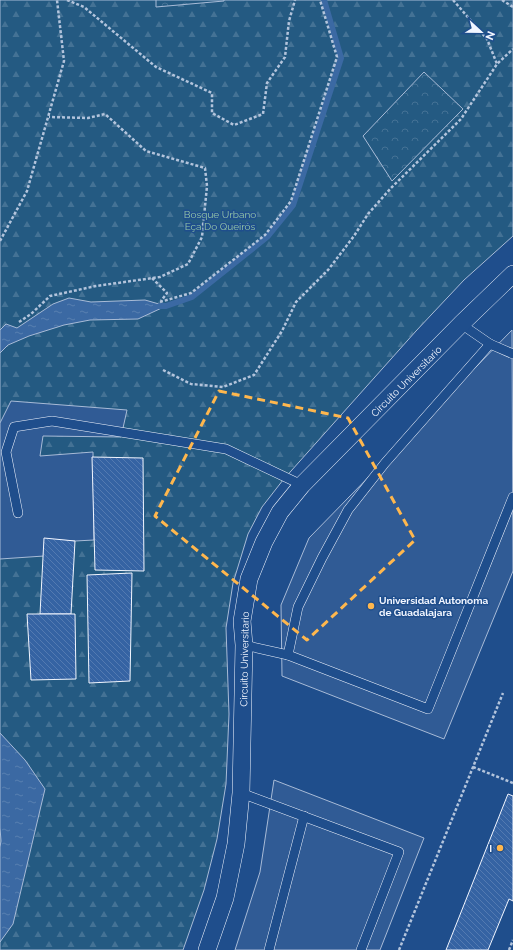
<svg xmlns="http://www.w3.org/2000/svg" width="513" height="950" font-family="Raleway,sans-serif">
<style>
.forest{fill:url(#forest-firs);stroke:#a8bbd7}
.park{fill:url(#park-crowns);stroke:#a8bbd7}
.parking{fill:#305b95;stroke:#a8bbd7}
.water{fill:url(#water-ripples);stroke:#a8bbd7}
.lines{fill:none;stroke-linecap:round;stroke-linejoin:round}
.stream{stroke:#3b69a3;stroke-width:6}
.building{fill:url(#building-back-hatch);stroke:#f2f6ff}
.lane-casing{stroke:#f2f6ff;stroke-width:10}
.street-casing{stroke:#f2f6ff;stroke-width:18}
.path{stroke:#b3c4dc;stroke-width:2.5;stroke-dasharray:3 2;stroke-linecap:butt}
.lane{stroke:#1f4e8c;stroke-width:9}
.street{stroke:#1f4e8c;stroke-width:17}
.marked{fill:none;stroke:#ffb74d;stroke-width:3;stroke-dasharray:8 5;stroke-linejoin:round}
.poi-dot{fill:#ffb74d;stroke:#1f4e8c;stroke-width:1.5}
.labels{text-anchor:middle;stroke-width:3;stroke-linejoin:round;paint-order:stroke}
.park-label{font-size:10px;fill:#97c8a6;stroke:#1f4e8c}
.street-label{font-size:10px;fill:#f2f6ff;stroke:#1f4e8c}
.poi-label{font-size:10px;font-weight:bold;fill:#f2f6ff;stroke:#1f4e8c;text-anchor:start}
</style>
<defs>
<pattern id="forest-firs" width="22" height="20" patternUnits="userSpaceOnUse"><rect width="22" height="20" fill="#245a82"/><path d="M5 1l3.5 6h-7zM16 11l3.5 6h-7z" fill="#447295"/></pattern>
<pattern id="park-crowns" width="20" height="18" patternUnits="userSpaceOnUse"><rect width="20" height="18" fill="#245a82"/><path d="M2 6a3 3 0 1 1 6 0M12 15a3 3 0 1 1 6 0" fill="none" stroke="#447295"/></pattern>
<pattern id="water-ripples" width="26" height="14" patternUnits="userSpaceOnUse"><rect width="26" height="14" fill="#3b69a3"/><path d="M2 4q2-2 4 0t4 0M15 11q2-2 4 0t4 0" fill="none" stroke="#587fb1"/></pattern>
<pattern id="building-back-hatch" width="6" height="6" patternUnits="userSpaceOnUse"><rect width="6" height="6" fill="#3563a3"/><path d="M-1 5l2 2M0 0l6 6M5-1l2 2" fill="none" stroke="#537ab1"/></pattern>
</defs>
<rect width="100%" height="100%" fill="#1f4e8c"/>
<path class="forest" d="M 0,0 L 513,0 L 513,236 L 464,280 L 416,331 L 283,480 L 262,507 L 248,534 L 233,583 L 226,628 L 229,714 L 226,784 L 217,839 L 204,890 L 183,950 L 0,950 Z"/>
<g class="park">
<path d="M 156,0 L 224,0 L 224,1 L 156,7 Z"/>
<path d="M 424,72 L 463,109 L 392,181 L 363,136 Z"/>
</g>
<g class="parking">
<path d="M 512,330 L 513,571 L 444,739 L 282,676 L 281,605 L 309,538 Z"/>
<path d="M 11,401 L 127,410 L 121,437 L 43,436 L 40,456 L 93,452 L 94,540 L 75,541 L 45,539 L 44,556 L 0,559 L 0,423 Z"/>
<path d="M 274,780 L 424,838 L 380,950 L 235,950 L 260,872 Z"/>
</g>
<g class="water">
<path d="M 69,298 L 91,302 L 145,300 L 166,306 L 138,319 L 90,320 L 64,325 L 29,336 L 8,345 L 0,353 L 0,330 L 6,324 L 17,328 L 53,304 Z"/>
<path d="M 0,733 L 25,760 L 45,789 L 13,924 L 0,942 L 0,847 L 1,841 L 0,828 Z"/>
</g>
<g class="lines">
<path class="stream" d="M 160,306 L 166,306 L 192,297 L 267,237 L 293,205 L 341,58 L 324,0"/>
</g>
<g class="building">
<path d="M 92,457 L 143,458 L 144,571 L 95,570 Z"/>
<path d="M 44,538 L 75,541 L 71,614 L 40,614 Z"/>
<path d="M 132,573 L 130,681 L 89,683 L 87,575 Z"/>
<path d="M 27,614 L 75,614 L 76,679 L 31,680 Z"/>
<path d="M 508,794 L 513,796 L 513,901 L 509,899 L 488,950 L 446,950 Z"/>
</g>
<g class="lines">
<defs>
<g id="lane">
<path d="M 461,324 L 490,344"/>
<path d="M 18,513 L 6,452 L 14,427 L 52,421 L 226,449 L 302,485"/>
<path d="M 244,645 L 288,655 L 428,709 L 513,497"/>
<path d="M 288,655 L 298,607 L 322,558 L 348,510 L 385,463 L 490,344 L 513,354"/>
<path d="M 241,793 L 399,852 L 361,950"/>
<path d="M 269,950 L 304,816"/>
</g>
<path id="street" d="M 207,950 L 225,898 L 236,844 L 241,793 L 244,645 L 242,621 L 249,579 L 264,542 L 280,512 L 302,485 L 461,324 L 513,274"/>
</defs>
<use href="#lane" class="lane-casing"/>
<use href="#street" class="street-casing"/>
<g class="path">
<path d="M 67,0 L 84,7 L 156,67 L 212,93 L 212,113 L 234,125 L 263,114 L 267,83 L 285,57 L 289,21 L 295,0"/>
<path d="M 453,0 L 487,39 L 497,64"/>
<path d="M 502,0 L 513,7"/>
<path d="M 0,241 L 27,191 L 64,61 L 57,0"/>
<path d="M 152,278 L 167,293 L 161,301"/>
<path d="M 160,302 L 191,293 L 265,235 L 291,201 L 337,57 L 320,0"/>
<path d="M 19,322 L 31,314 L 50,296 L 96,286 L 160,277 L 188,264 L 202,237 L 207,186 L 205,168 L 146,151 L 105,114 L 88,118 L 49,117"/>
<path d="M 163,370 L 191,384 L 223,387 L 254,375 L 282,331 L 296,302 L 328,270 L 354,236 L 368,214 L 391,188 L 461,119 L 497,64 L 513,49"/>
<path d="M 473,767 L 513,783"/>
<path d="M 399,950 L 503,693"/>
<path d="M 509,950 L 513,940"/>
</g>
<use href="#lane" class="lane"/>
<use href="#street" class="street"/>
</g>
<path class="marked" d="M 219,391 L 348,418 L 415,540 L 307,640 L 155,516 Z"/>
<g class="poi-dot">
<circle cx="371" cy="606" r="4"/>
<circle cx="500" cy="848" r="4"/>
</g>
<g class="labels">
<g class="park-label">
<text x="220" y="218">Bosque Urbano<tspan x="220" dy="12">Eça Do Queirós</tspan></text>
</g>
<g class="street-label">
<text transform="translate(406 381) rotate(-45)" y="4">Circuito Universitario</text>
<text transform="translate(244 659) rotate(-89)" y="4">Circuito Universitario</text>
</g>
<g class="poi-label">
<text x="379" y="604">Universidad Autonoma<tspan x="379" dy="12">de Guadalajara</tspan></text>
<text x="492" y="852" text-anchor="end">I</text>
</g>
</g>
<g transform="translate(481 32) rotate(112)" stroke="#1f4e8c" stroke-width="3" paint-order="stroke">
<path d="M0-3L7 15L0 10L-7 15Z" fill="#f2f6ff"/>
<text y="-6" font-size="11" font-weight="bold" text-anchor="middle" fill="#f2f6ff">N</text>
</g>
</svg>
